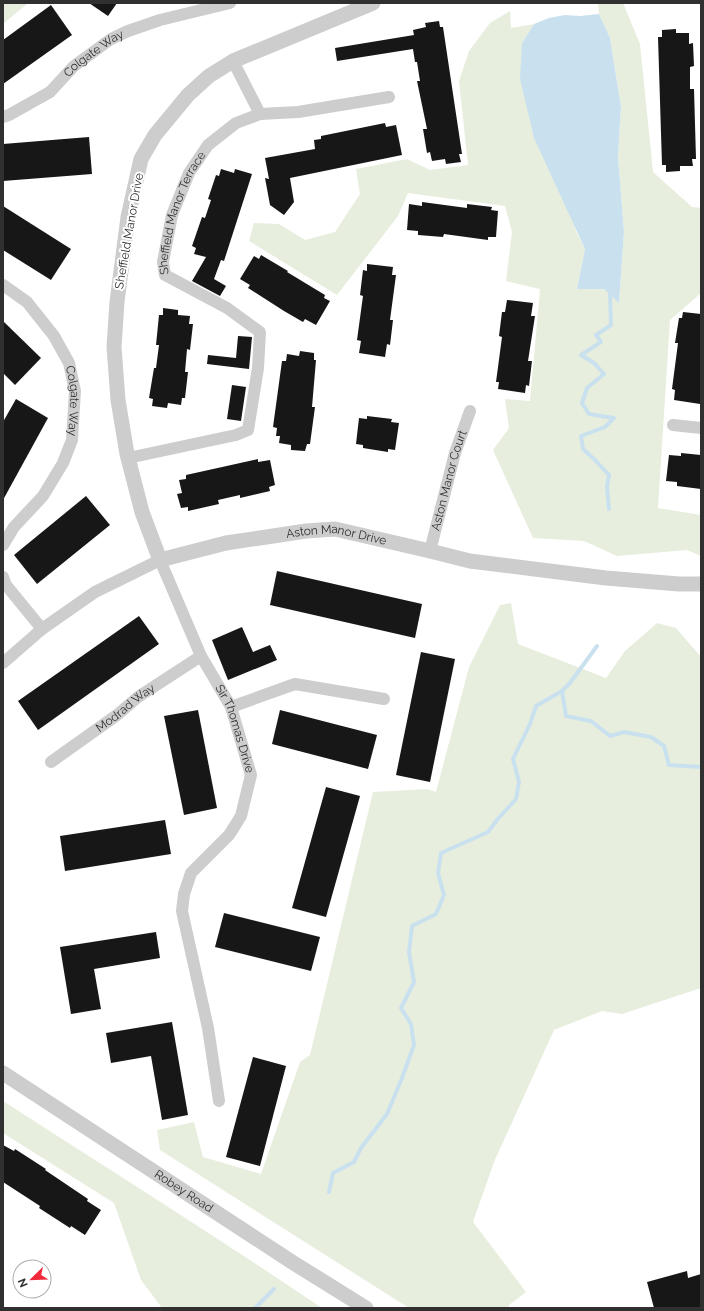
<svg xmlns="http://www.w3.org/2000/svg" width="704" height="1311" font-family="Raleway,sans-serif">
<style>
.green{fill:#e7eede}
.water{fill:#c9e1ef}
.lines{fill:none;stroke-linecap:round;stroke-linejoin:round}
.stream{stroke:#c9e1ef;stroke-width:4}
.building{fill:#171717}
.minor{stroke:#cdcdcd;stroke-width:12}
.tertiary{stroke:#cdcdcd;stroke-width:15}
.labels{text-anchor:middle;stroke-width:4;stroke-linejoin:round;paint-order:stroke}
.street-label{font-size:12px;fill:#303030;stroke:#fff}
</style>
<rect width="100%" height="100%" fill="#fff"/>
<g class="green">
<path d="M 3,3 L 28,3 L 3,24 Z"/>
<path d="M 598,3 L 623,3 L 640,44 L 653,172 L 692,207 L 701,208 L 701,293 L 670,320 L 658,508 L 701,515 L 701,556 L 687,550 L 617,556 L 584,541 L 533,538 L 493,450 L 509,428 L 505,399 L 530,401 L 540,289 L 506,281 L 512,232 L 505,206 L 408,193 L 398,216 L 337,295 L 249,241 L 254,223 L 279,224 L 305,240 L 335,232 L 360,194 L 356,169 L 407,159 L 430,170 L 468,165 L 459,81 L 469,51 L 490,23 L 510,11 L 511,28 L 534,24 L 522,43 L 576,231 L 585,249 L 577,289 L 604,289 L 619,302 L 624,232 L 618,156 L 621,107 L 610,38 L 599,14 Z"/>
<path d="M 511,603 L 518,644 L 606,678 L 625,651 L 657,623 L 676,628 L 701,657 L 701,988 L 622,1014 L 602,1011 L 554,1030 L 494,1162 L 473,1222 L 526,1292 L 509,1305 L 509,1308 L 409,1308 L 160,1150 L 157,1130 L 194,1122 L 203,1157 L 261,1174 L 300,1062 L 310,1055 L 373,792 L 427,789 L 436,792 L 469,667 L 500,605 Z"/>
<path d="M 3,1101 C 110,1170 217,1237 322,1308 L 162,1308 L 141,1280 L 114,1203 L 3,1133 Z"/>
</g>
<path class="water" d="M 599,14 L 610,38 L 621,107 L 618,156 L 624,232 L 619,303 L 604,289 L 577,289 L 585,249 L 534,138 L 520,79 L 522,43 L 534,24 L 549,18 L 565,15 L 580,16 Z"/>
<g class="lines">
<g class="stream">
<path d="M 609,509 L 607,487 L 609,475 L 594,459 L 583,449 L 581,436 L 605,427 L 614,418 L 589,414 L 582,403 L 587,388 L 604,374 L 594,363 L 581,355 L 601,342 L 596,335 L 611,325 L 610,295"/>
<path d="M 562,691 L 566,716 L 591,721 L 610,736 L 624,732 L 651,737 L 664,746 L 669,765 L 701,767"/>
<path d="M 329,1192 L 333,1173 L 354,1162 L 361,1148 L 387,1114 L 402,1078 L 414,1045 L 411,1024 L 401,1008 L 414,982 L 409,952 L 412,926 L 436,914 L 444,895 L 438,873 L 441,853 L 488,832 L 497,820 L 516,799 L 519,782 L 513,759 L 530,724 L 536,706 L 562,691 L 570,683 L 597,646"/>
<path d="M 255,1308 L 274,1289"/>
</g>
</g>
<g class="building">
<path d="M 89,3 L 117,3 L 108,16 Z"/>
<path d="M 51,5 L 72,35 L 3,84 L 3,40 Z"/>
<path d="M 439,21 L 440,27 L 443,27 L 462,154 L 459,154 L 461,162 L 446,164 L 445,159 L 432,161 L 430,152 L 427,153 L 423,129 L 427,129 L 417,81 L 420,81 L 417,62 L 415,62 L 413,49 L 337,61 L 335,48 L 414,35 L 413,30 L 426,27 L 425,23 Z"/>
<path d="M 676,29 L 676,33 L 689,33 L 689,44 L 693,43 L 694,66 L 690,67 L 690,89 L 694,89 L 696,159 L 692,159 L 693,166 L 680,166 L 680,171 L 666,172 L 666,165 L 662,165 L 658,37 L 662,37 L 662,30 Z"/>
<path d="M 385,123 L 386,127 L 396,125 L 402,155 L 290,178 L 294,202 L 284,215 L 270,205 L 265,178 L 269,179 L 265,158 L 315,149 L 314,140 L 321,139 L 321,136 Z"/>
<path d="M 89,137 L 92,174 L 3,181 L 3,144 Z"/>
<path d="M 221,169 L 234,173 L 235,169 L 252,174 L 224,261 L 221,260 L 214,279 L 226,286 L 220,296 L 192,281 L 206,257 L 194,254 L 196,248 L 192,246 L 202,217 L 205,218 L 211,200 L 208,199 L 216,175 L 219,176 Z"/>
<path d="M 422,202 L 467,208 L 467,204 L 492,207 L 491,210 L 498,211 L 496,237 L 488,237 L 488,240 L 444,234 L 443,237 L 418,235 L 418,231 L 407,230 L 409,204 L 422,206 Z"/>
<path d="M 3,206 L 71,249 L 51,280 L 3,250 Z"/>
<path d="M 261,255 L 288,271 L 287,272 L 325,295 L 324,298 L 330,301 L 316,325 L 305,319 L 303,322 L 284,311 L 248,288 L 250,285 L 240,279 L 254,256 L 259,259 Z"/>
<path d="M 367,264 L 393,267 L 392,275 L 396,275 L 390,320 L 393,320 L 390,345 L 387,344 L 385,357 L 359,353 L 361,341 L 357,340 L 363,296 L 360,295 L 363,270 L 367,271 Z"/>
<path d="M 507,300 L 533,303 L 531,316 L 535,316 L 528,361 L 532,361 L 529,386 L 526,385 L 525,393 L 498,389 L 499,382 L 496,382 L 502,337 L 499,336 L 502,312 L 505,312 Z"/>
<path d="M 163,308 L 178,310 L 178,315 L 190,316 L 189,324 L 193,324 L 190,350 L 187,349 L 185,372 L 188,372 L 185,398 L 182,398 L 181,405 L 168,403 L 167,408 L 152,406 L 153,399 L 149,398 L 154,368 L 156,368 L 159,345 L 156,345 L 159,315 L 163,315 Z"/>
<path d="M 683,312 L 701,314 L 700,404 L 674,400 L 675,390 L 672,389 L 678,343 L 675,343 L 679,318 L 682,318 Z"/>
<path d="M 3,321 L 41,358 L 15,385 L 3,373 Z"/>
<path d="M 238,336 L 252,337 L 249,369 L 207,364 L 208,355 L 236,358 Z"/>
<path d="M 300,351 L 314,353 L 314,360 L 316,360 L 312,407 L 315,407 L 310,444 L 307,444 L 305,451 L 291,450 L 291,445 L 279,443 L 280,436 L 276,436 L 277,428 L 273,427 L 282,361 L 286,361 L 287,354 L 299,356 Z"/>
<path d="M 232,385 L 246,387 L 241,421 L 227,419 Z"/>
<path d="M 16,399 L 48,418 L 3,500 L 3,422 Z"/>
<path d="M 367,416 L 392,419 L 391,422 L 399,423 L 395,450 L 388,449 L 388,452 L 363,448 L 363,445 L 356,444 L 359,418 L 367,419 Z"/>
<path d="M 681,453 L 701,455 L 701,489 L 677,486 L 677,482 L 666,481 L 669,455 L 681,456 Z"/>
<path d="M 258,459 L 258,462 L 270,460 L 275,485 L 269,487 L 270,491 L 240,498 L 240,495 L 218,500 L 219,504 L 188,511 L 188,507 L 181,508 L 177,494 L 182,493 L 179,480 L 186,479 L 186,475 Z"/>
<path d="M 86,496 L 110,525 L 37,584 L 14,555 Z"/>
<path d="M 277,571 L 422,604 L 415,638 L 270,605 Z"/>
<path d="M 139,616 L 159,644 L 38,730 L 18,701 Z"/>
<path d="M 242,627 L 253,652 L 270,645 L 277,660 L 228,680 L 212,640 Z"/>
<path d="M 421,652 L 455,659 L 430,782 L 396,775 Z"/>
<path d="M 198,710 L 217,808 L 184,815 L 164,716 Z"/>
<path d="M 280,710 L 377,735 L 368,769 L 272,744 Z"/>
<path d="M 326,787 L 360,796 L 326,917 L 292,908 Z"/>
<path d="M 165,820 L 171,854 L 65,871 L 60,836 Z"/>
<path d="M 224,913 L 320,937 L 311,971 L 215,947 Z"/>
<path d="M 156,932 L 160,958 L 94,969 L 101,1009 L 71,1014 L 60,947 Z"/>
<path d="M 172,1022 L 188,1115 L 162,1120 L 151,1056 L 111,1063 L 106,1033 Z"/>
<path d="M 253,1057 L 286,1066 L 260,1166 L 226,1157 Z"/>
<path d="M 3,1145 L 14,1151 L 15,1149 L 46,1169 L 45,1170 L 88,1199 L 87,1201 L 101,1210 L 85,1235 L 71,1226 L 70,1228 L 39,1208 L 40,1206 L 3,1182 Z"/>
<path d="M 687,1271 L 688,1278 L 701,1274 L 701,1308 L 654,1308 L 647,1282 Z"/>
</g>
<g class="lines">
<g class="minor">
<path d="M 233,61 L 260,114"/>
<path id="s1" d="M 3,117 L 9,115 L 50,92 L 74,66 L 111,39 L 128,31 L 160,20 L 230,3"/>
<path id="s2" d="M 3,285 L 27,302 L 54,336 L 69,363 L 75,391 L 72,440 L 63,463 L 43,496 L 14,527 L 3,545"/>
<path d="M 673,425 L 701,428"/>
<path id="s3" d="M 128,458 L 236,435 L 248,430 L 258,368 L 260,332 L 227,308 L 165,275 L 163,262 L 172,215 L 189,173 L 208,145 L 236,123 L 260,114 L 298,112 L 389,97"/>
<path id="s4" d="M 430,551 L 455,453 L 470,411"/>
<path d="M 3,577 L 6,585 L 42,629"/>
<path id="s5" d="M 3,663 L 42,629 L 95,592 L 160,560 L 201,656 L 231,707 L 251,775 L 241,816 L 229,835 L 191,873 L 184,894 L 182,911 L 208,1028 L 219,1101"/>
<path d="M 231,707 L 295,684 L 384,699"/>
<path id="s6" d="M 51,762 L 117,715 L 138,697 L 201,656"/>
</g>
<g class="tertiary">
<path id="s7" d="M 373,3 L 233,61 L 209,76 L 188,95 L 155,135 L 141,159 L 128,217 L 117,302 L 114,347 L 118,400 L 127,454 L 142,512 L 160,560 L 226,543 L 306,531 L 335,529 L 430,551 L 470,561 L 606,578 L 679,584 L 701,584"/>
<path id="s8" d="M 3,1073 L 292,1262 L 366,1308"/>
</g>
</g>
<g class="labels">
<g class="street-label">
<text dy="4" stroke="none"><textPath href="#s1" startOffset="112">Colgate Way</textPath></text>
<text dy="4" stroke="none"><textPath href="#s3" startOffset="399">Sheffield Manor Terrace</textPath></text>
<text transform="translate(129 231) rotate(-80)" y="4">Sheffield Manor Drive</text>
<text dy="4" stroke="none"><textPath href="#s2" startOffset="142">Colgate Way</textPath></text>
<text dy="4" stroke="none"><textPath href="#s4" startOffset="73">Aston Manor Court</textPath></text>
<text dy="4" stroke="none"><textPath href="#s7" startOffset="877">Aston Manor Drive</textPath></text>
<text dy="4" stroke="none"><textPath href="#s6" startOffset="92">Modrad Way</textPath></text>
<text dy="4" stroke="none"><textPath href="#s5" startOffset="374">Sir Thomas Drive</textPath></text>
<text dy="4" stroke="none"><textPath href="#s8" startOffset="216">Robey Road</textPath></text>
</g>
</g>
<rect width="704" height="1311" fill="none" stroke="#303030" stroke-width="8"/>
<g transform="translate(32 1279) rotate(247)"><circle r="19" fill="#ffffff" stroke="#acacac"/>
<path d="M0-3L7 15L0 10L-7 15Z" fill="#f0293b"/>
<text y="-6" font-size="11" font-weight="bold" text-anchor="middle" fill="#303030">N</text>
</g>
</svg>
